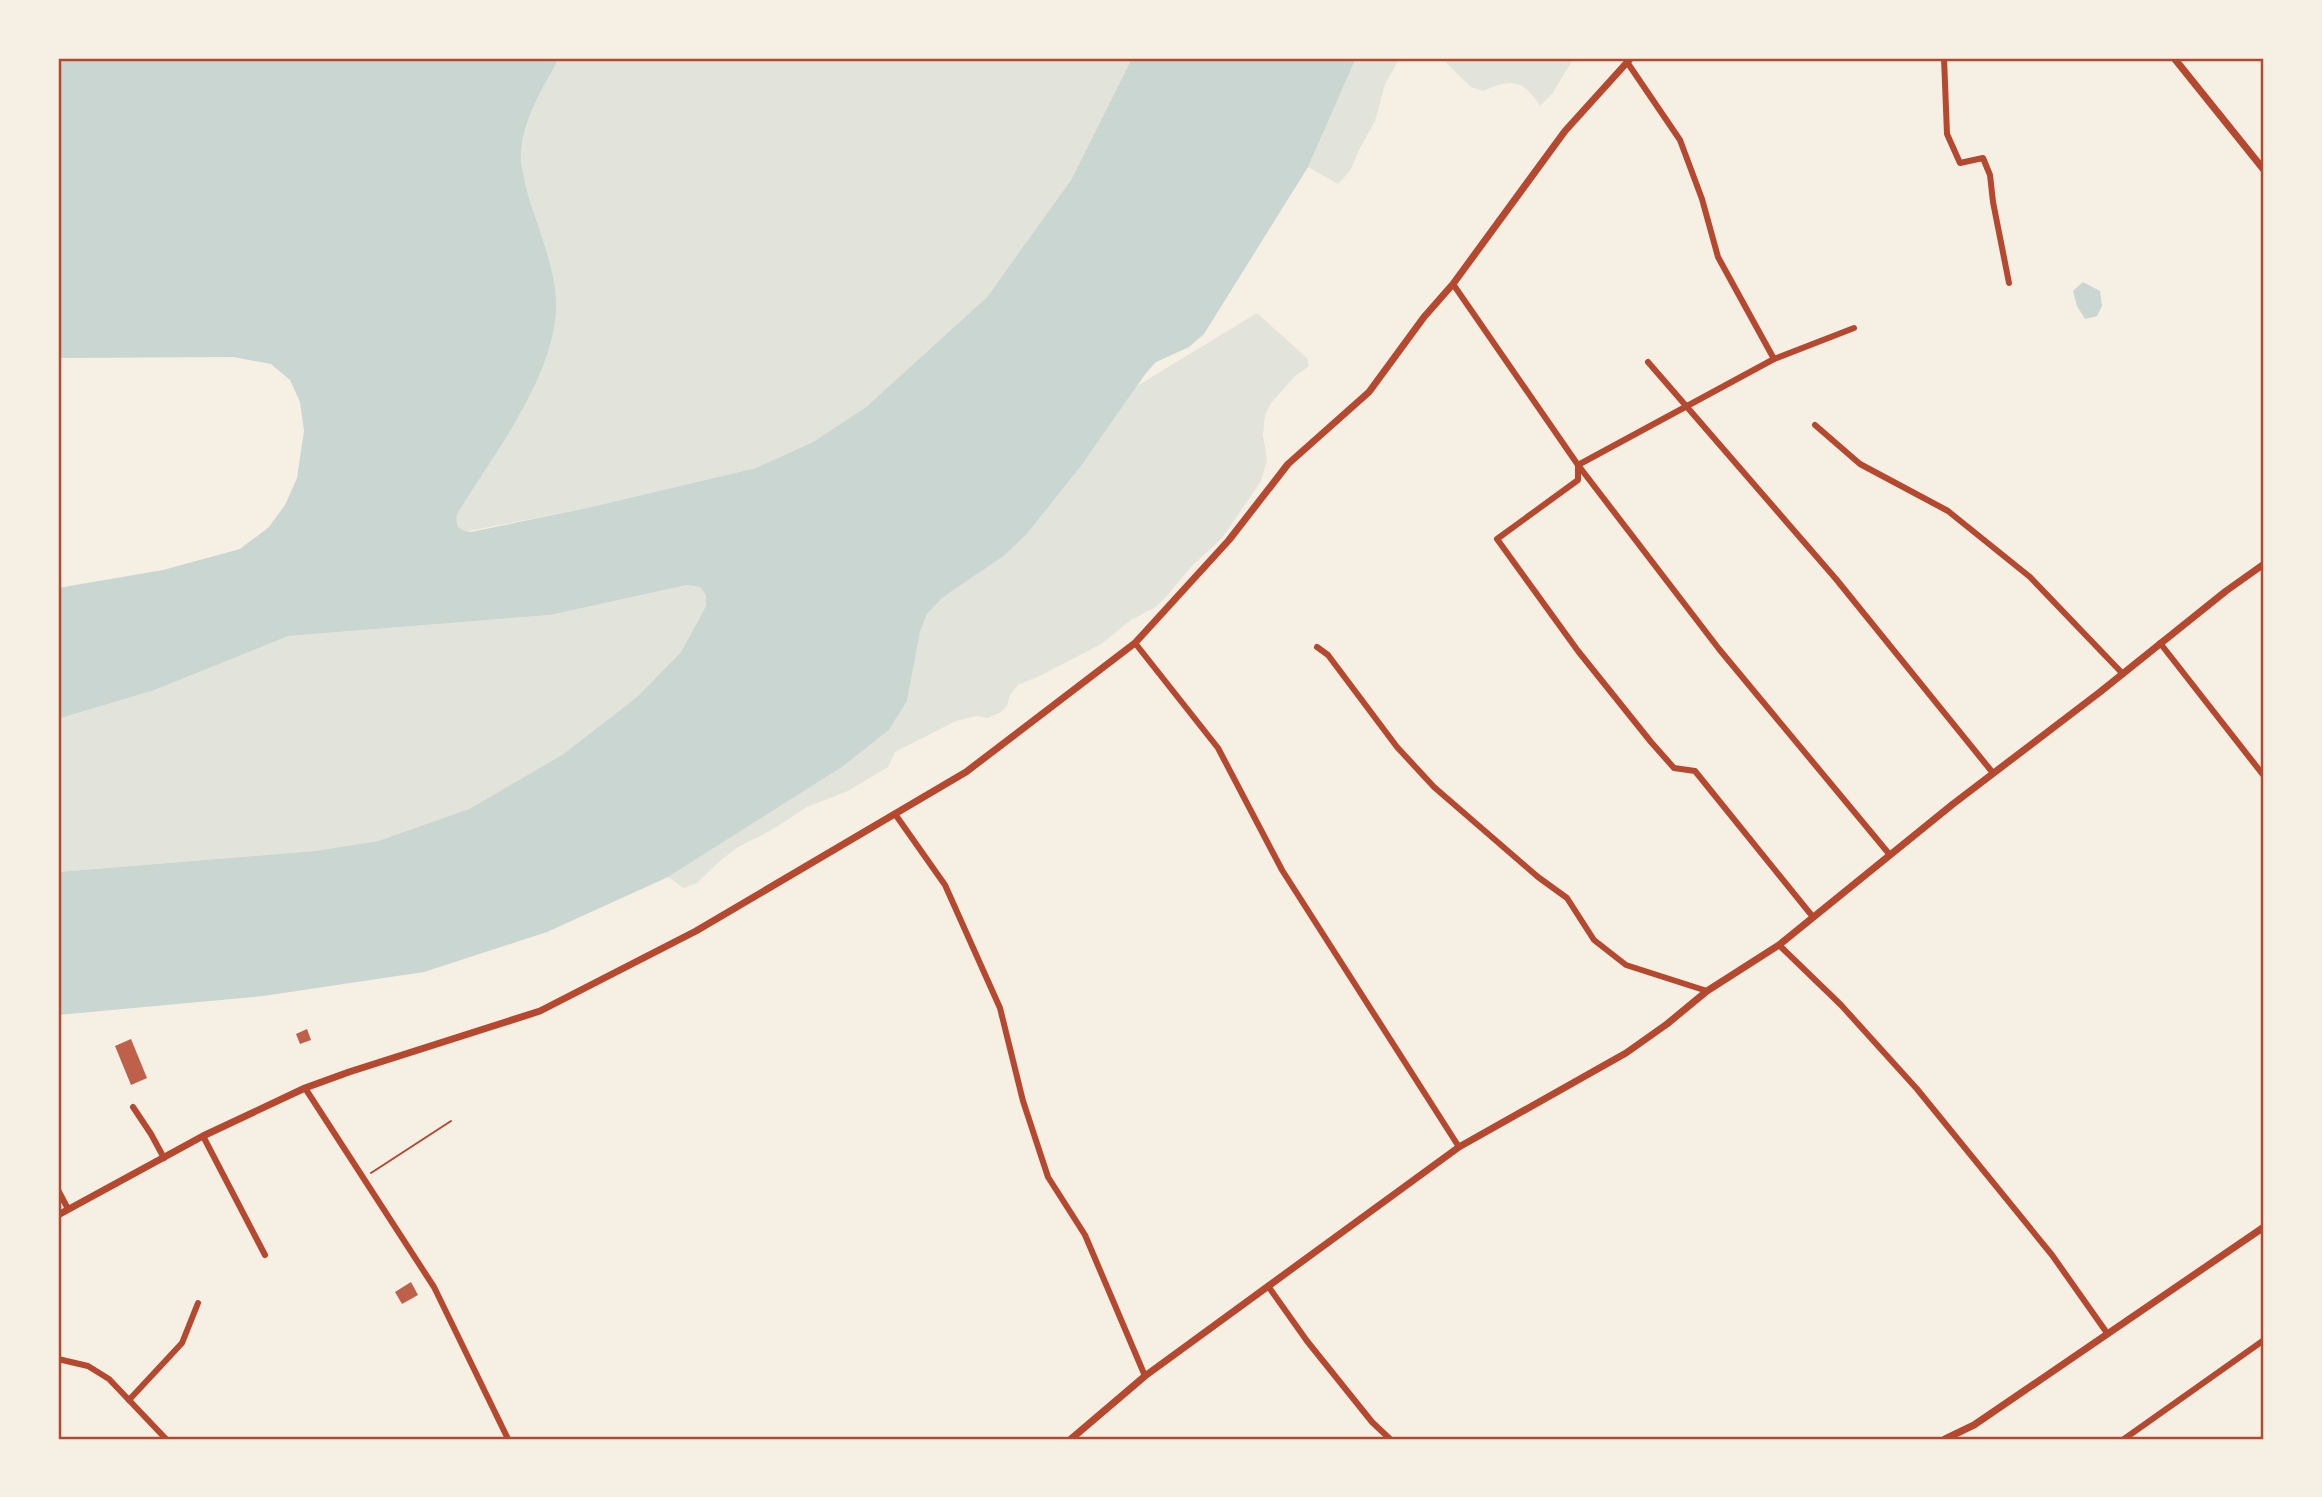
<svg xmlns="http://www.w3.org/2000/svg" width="2322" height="1497" font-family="'Titillium Web',sans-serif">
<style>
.green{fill:#e2e4dc}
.water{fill:#c9d6d2}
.building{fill:#bf614a}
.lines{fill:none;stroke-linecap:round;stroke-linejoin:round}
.path{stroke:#b5482f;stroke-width:2}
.minor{stroke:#b5482f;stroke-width:6}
.tertiary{stroke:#b5482f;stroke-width:7}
.neatline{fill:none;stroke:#b5482f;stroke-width:2.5}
</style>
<rect width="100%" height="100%" fill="#f6efe4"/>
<g class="green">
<path d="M 559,58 L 1132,58 L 1071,180 L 987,297 L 866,407 L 813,442 L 756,468 L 587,508 L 464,532 C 457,527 455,523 457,514 L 533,212 C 530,197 522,180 522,164 C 520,125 541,91 559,58 Z"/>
<path d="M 1356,58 L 1400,58 L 1385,84 L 1375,121 L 1360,148 L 1350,171 L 1338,184 L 1308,167 Z"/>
<path d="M 1441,58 L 1574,58 L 1552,94 L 1540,106 C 1523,79 1511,78 1483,91 L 1471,87 Z"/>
<path d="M 1257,313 L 1307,358 L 1309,366 L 1295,376 L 1271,403 L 1265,415 L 1263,435 L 1267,460 L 1261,481 L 1222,538 L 1192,566 L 1164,599 L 1154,608 L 1131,620 L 1101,644 L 1042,675 L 1018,685 L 1010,695 L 1007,706 L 1001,712 L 988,718 L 976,716 L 956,721 L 895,752 L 888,767 L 848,791 L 807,807 L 770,831 L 738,847 L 721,860 L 697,883 L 684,888 L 668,877 L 842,767 L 889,730 L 907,701 L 920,632 L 927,614 L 942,598 L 1005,555 L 1026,535 L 1081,466 L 1137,386 Z"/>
<path d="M 687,585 L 700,587 L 706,595 L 706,606 L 681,652 L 637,697 L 562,755 L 469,809 L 378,841 L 315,851 L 58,872 L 58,719 L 83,712 L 288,636 L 550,615 Z"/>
</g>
<g class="water">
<path d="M 58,58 L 559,58 C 542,90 517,128 522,167 C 525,187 532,209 539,228 C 547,254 556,278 556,306 C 555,377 493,455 457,514 C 455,526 459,531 471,532 L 587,508 L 756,468 L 813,442 L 866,407 L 987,297 L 1071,180 L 1132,58 L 1356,58 L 1308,167 L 1204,334 L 1189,347 L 1156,362 L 1146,373 L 1081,466 L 1026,535 L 1005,555 L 942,598 L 927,614 L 920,632 L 907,701 L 889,730 L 842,767 L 668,877 L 547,932 L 424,972 L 263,996 L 58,1015 L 58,872 L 315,851 L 378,841 L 469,809 L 562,755 L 637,697 L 681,652 L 706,606 L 706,595 L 700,587 L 687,585 L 550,615 L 288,636 L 154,690 L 58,719 L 58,588 L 163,570 L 240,549 L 269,527 L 285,505 L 297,478 L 304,431 L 300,402 L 290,380 L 271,364 L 233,357 L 58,358 Z"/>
<path d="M 2083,282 L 2100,291 L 2102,306 L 2097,316 L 2085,319 L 2077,306 L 2073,291 Z"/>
</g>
<g class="building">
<path d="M 307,1029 L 311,1040 L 300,1044 L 296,1034 Z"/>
<path d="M 131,1039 L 147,1078 L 131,1085 L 115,1046 Z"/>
<path d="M 411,1282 L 418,1295 L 402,1304 L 395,1292 Z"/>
</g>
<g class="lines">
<path class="path" d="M 371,1173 L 451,1121"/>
<g class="minor">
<path d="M 1944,58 L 1947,134 L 1960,163 L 1983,158 L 1990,175 L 1993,202 L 2009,283"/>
<path d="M 1627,62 L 1680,140 L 1702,199 L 1718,257 L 1774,359 L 1854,328"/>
<path d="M 1453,284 L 1578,465 L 1774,359"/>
<path d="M 1648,362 L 1836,579 L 1993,773"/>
<path d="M 1815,425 L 1860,464 L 1948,511 L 2030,577 L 2123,674"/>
<path d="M 1578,465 L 1578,480 L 1497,539 L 1578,651 L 1651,742 L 1674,768 L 1695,771 L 1813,917"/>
<path d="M 1578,465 L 1719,649 L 1890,855"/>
<path d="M 1135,643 L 1218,748 L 1282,870 L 1459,1147"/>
<path d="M 2160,643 L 2264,776"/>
<path d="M 1317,647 L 1328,655 L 1397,747 L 1434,787 L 1538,877 L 1567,898 L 1594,940 L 1626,965 L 1707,991"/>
<path d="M 895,814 L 945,885 L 1000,1008 L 1023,1101 L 1048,1177 L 1085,1235 L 1145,1376"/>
<path d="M 1779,945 L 1841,1005 L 1917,1089 L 2052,1255 L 2107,1333"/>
<path d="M 305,1088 L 434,1287 L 508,1439"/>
<path d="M 133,1107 L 151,1134 L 164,1158"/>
<path d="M 203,1136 L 265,1255"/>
<path d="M 58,1190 L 68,1209"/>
<path d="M 1268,1286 L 1307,1341 L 1372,1422 L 1390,1439"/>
<path d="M 58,1359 L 88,1366 L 109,1379 L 166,1439"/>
<path d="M 129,1400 L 182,1343 L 198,1303"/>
<path d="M 2124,1439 L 2264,1340"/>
</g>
<g class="tertiary">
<path d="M 2174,58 L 2264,170"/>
<path d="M 58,1215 L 203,1136 L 305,1088 L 349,1072 L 540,1011 L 696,931 L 966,772 L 1135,643 L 1229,540 L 1288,464 L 1369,392 L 1424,317 L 1453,284 L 1565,131 L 1631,58"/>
<path d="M 1071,1439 L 1145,1376 L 1459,1147 L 1626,1053 L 1667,1024 L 1707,991 L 1779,945 L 1953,804 L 2100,692 L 2226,591 L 2264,564"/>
<path d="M 1945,1439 L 1974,1425 L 2264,1227"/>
</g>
</g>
<rect width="2322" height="1497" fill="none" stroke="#f6efe4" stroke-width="119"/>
<rect x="60" y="60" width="2202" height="1378" class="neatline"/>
</svg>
